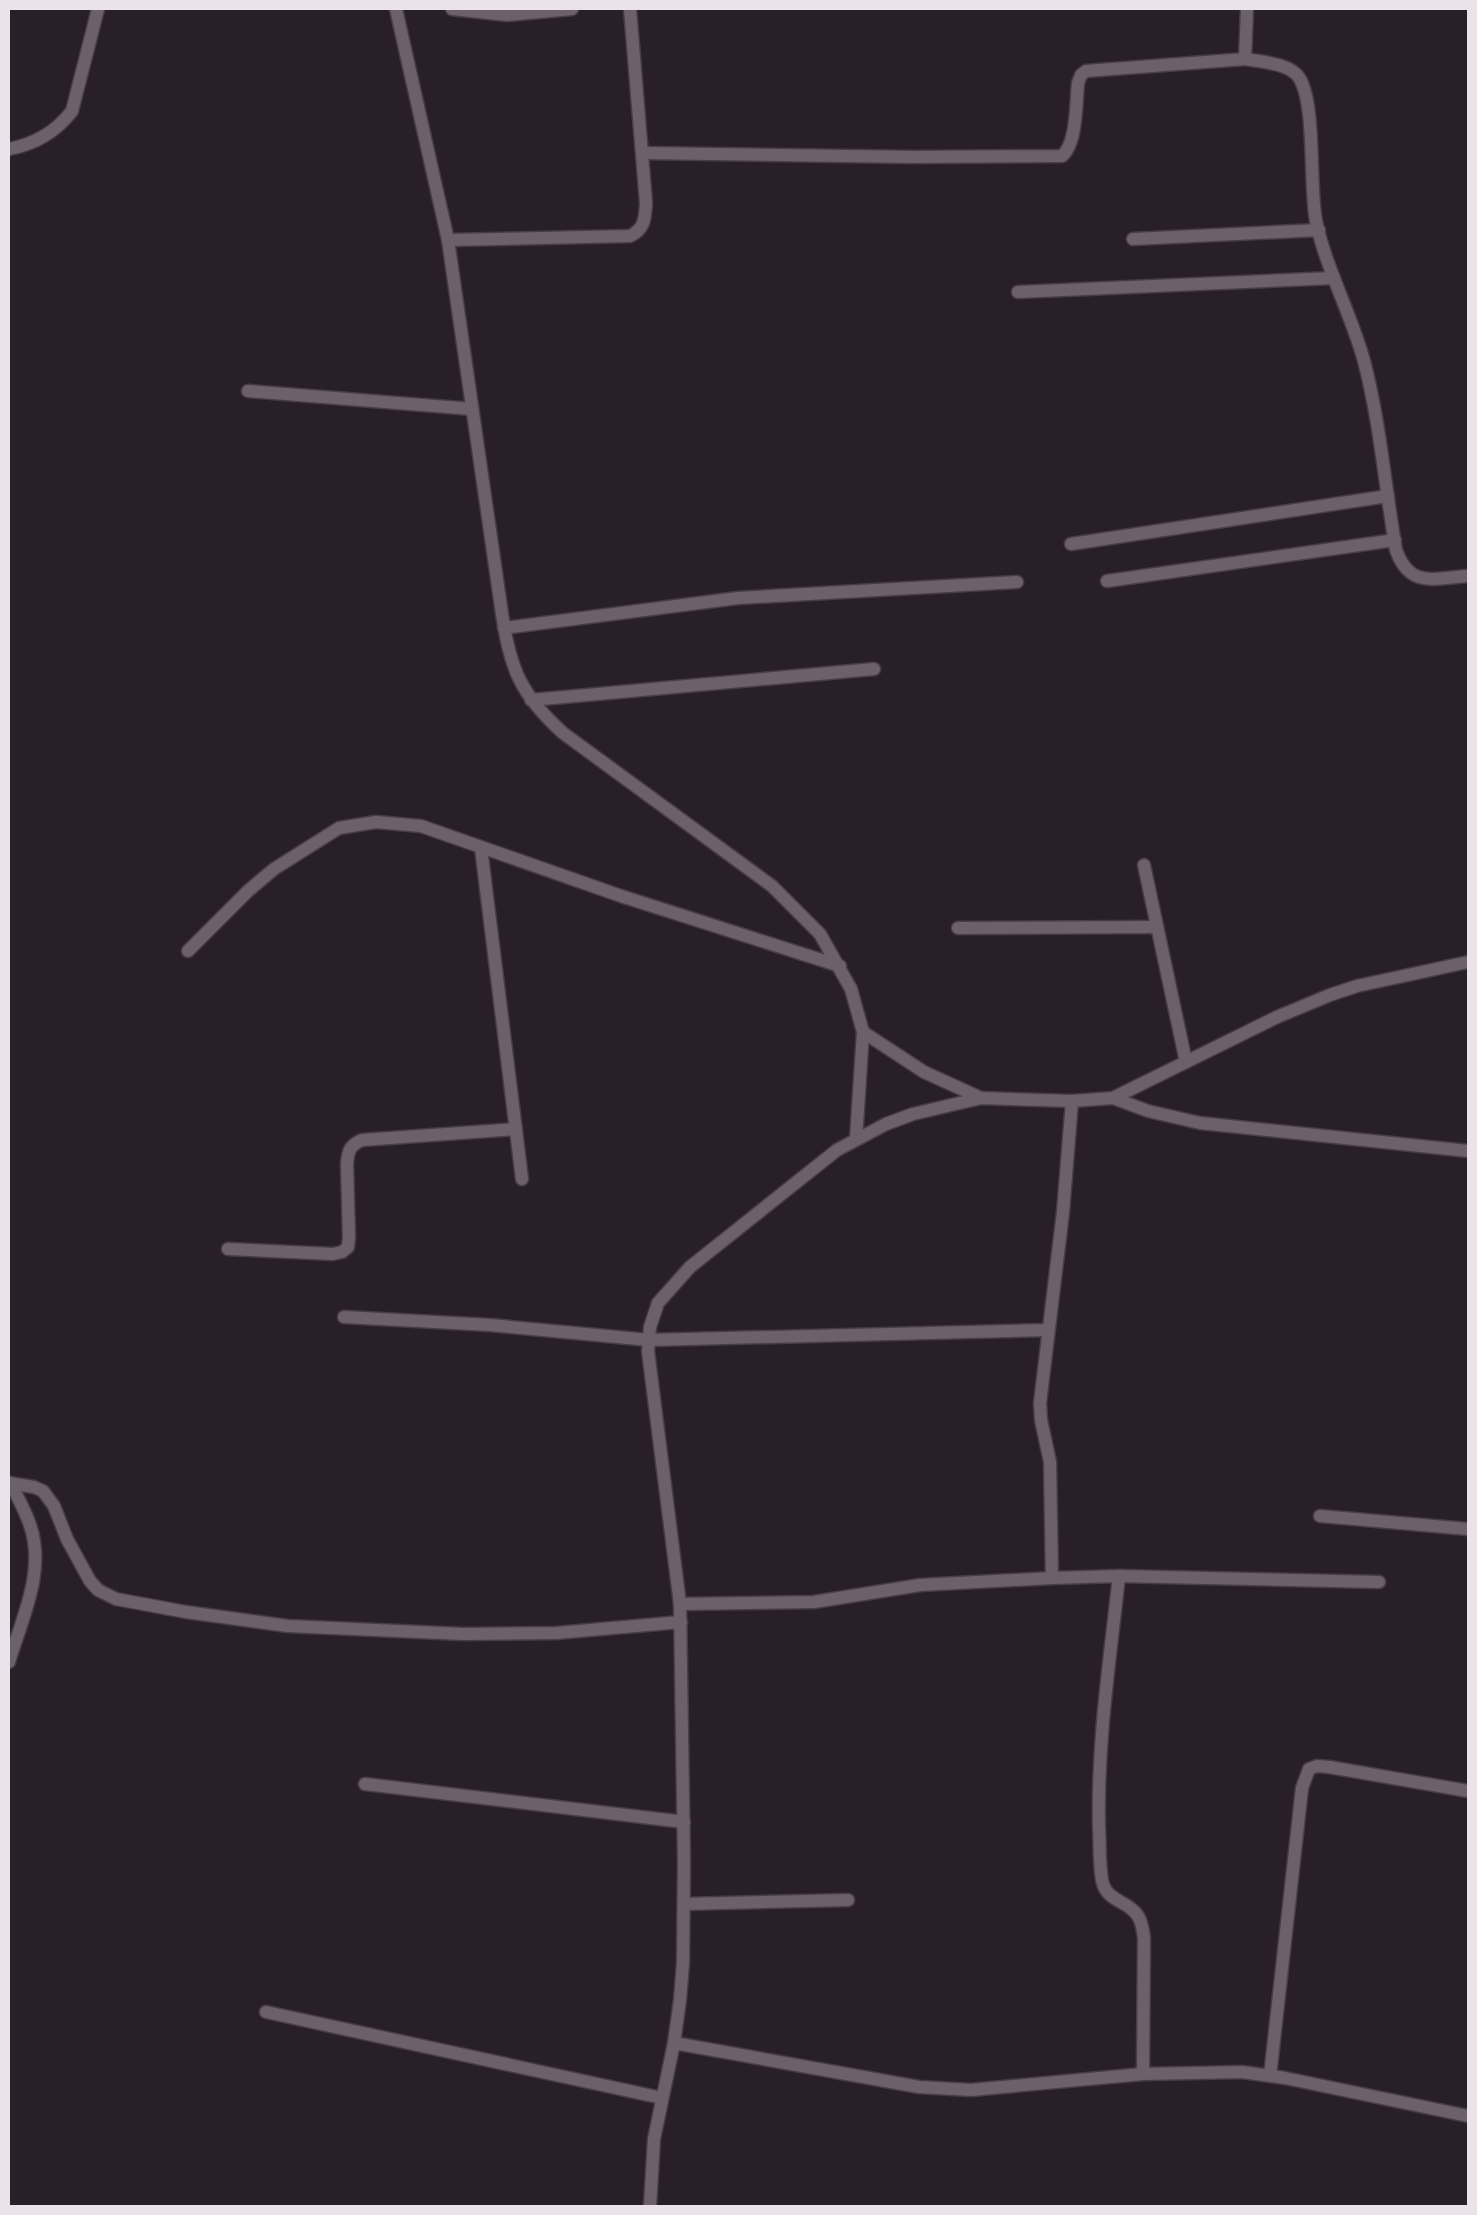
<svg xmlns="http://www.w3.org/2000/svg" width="1477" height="2215" font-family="'Alegreya Sans',sans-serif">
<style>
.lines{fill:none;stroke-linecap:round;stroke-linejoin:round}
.street-casing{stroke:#463d46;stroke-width:15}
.street{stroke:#6c606c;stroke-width:12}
</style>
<rect width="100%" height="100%" fill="#291f29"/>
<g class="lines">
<defs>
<g id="street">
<path d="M 396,9 L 448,240 L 502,614 C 510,669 521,695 563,733 L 772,886 L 820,934 L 851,989 L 863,1032 L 856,1139"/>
<path d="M 452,9 L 507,15 L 572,9"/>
<path d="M 1245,59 C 1261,62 1291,63 1300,79 C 1316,108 1309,185 1316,221 C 1326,269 1351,313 1364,361 C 1380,422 1385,487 1396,550 C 1410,589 1434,578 1468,576"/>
<path d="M 9,149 C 35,144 56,132 72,111 L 98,9"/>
<path d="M 643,153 L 913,157 L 1062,156 C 1077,144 1076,102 1078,83 L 1081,75 L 1086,71 L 1245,59 L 1247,9"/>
<path d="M 1133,239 L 1319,230"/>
<path d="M 448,240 L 630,236 C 645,229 645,218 646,203 L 630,9"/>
<path d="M 1018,292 L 1334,278"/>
<path d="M 248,391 L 472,409"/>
<path d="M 1071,544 L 1388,496"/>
<path d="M 1107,581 L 1395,540"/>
<path d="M 504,628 L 738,598 L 1017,582"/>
<path d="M 531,700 L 874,669"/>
<path d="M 481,848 L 522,1179"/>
<path d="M 1144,865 L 1186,1062"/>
<path d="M 958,928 L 1157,927"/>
<path d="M 188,951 L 248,891 L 274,869 L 339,828 L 376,822 L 421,826 L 621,896 L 840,966"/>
<path d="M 863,1032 L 924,1072 L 981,1098"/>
<path d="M 1113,1098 L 1148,1111 L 1200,1123 L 1468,1151"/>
<path d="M 228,1249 L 333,1254 L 342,1252 L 348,1247 L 349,1237 L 347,1164 C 348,1151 350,1145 362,1140 L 516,1129"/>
<path d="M 344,1317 L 490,1325 L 649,1340 L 1048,1330"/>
<path d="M 9,1483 L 34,1487 L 43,1491 L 54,1506 L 67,1539 L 90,1581 L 98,1590 L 116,1599 L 186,1612 L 288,1626 L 463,1634 L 556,1633 L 681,1622"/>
<path d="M 1320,1516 L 1468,1529"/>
<path d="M 1119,1576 C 1110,1659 1097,1743 1099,1827 C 1100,1844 1099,1863 1102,1880 C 1106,1902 1128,1900 1138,1916 C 1142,1922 1143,1931 1144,1938 L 1143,2074"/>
<path d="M 1052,1578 L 1050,1462 L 1041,1420 L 1040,1403 L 1063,1212 L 1072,1101"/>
<path d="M 680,1604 L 814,1602 L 920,1585 L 1052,1578 L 1119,1576 L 1379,1582"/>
<path d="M 9,1662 C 22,1618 46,1571 30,1525 C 25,1510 17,1497 11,1483"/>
<path d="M 365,1784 L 684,1822"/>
<path d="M 684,1904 L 848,1900"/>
<path d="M 266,2012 L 662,2098"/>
<path d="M 674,2043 L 919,2087 L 971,2090 L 1143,2074 L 1242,2072 L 1285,2078 L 1468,2116"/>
<path d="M 1270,2076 L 1302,1788 L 1309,1769 L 1317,1766 L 1329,1767 L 1468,1791"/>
<path d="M 650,2206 L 654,2139 L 674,2043 L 680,2000 L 683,1963 L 684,1862 L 680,1604 L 648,1351 L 650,1327 L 658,1303 L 690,1267 L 837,1150 L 886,1124 L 913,1114 L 981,1098 L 1072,1101 L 1113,1098 L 1277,1017 L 1330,995 L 1357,986 L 1468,962"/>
</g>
</defs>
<use href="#street" class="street-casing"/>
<use href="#street" class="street"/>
</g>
<rect width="1477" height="2215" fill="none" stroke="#eae3ea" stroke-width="20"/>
</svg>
